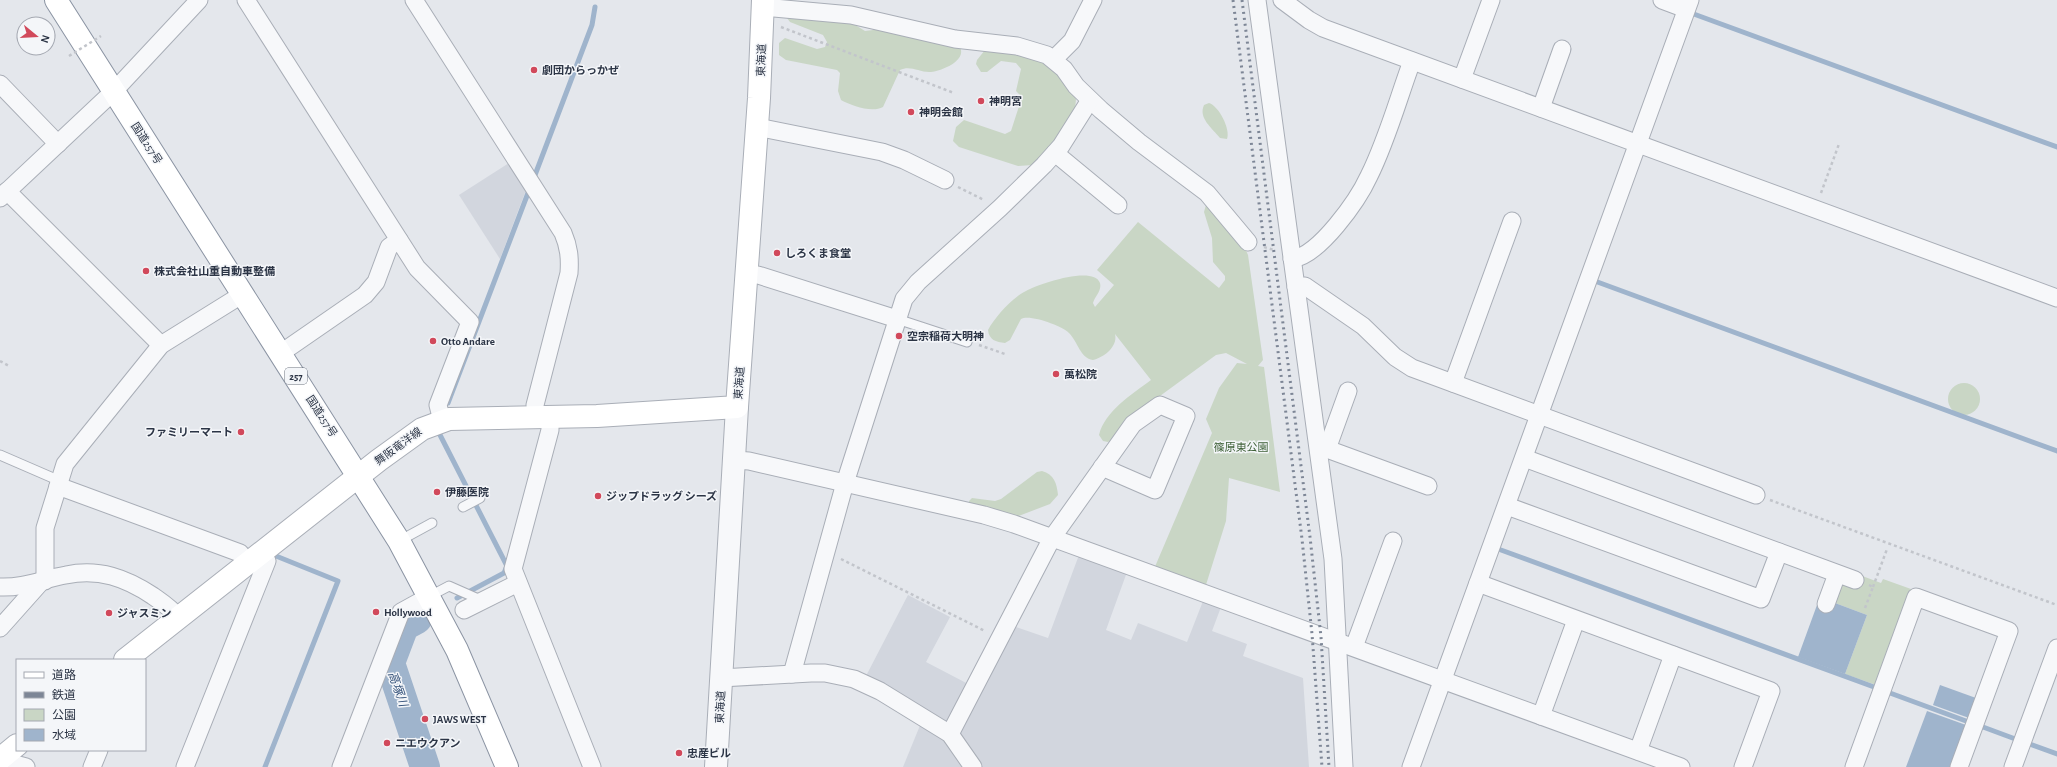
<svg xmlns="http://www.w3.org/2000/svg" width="2057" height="767" font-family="'Alegreya Sans','Noto Sans JP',sans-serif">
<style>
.built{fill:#d2d6de}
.green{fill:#c9d6c5}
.water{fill:#9fb4cc}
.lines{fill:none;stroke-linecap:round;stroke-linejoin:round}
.stream{stroke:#9fb4cc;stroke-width:5}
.river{stroke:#9fb4cc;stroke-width:30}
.service-casing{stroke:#a9aeb7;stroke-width:11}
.minor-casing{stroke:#a9aeb7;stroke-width:19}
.tertiary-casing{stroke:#a9aeb7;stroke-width:24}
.secondary-casing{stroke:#a9aeb7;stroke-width:24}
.trunk-casing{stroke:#8b94a3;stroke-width:24}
.path{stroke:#c2c5cb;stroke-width:2.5;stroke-dasharray:3 3;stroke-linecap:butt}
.service{stroke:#f7f8fa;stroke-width:9}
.minor{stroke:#f7f8fa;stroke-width:17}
.tertiary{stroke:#f7f8fa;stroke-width:22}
.secondary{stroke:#fff;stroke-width:22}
.trunk{stroke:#fff;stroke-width:22}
.rail{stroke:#7d8696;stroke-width:3;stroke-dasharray:2 4;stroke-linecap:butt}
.path-bridge{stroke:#c2c5cb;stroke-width:2.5;stroke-dasharray:3 3;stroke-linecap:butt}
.poi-dot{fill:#d1495b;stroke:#f4f6f9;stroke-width:1.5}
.labels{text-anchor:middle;stroke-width:3;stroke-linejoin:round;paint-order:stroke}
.shield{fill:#f4f6f9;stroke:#676e7b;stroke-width:1}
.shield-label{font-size:10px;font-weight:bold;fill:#2b3445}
.street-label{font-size:11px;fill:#2b3445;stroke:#f4f6f9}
.poi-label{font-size:11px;font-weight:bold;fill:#2b3445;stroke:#f4f6f9;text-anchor:start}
.park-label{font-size:11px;fill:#3f6138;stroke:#f4f6f9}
.water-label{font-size:12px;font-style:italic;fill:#34527a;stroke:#f4f6f9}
</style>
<rect width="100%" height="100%" fill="#e4e7ec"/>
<g class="built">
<path d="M 509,163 L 526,190 L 500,259 L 459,195 Z"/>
<path d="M 1079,555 L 1127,572 L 1106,630 L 1131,640 L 1138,623 L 1187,642 L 1203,601 L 1221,607 L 1212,631 L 1247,644 L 1243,656 L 1303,678 L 1309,767 L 981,767 L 955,730 L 1010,625 L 1048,638 Z"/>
<path d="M 908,595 L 950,617 L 926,662 L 972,686 L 951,727 L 866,676 Z"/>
<path d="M 921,723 L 940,735 L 966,767 L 903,767 Z"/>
</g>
<g class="green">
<path d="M 787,18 L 852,23 L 865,31 L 881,29 L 960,47 C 967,61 941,71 931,72 C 920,73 911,65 900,70 L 883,107 C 872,113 852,106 841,100 L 838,91 L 840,73 L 837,70 L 786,60 L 779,55 L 779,43 L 785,38 L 817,49 L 825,47 L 827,42 L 823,35 L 790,22 Z"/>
<path d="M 985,50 L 1006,50 L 1052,66 L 1072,91 L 1076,99 L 1075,110 L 1062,132 L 1033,165 L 1018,166 L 959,147 L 953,141 L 956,127 L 964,120 L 1005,134 L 1011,131 L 1022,97 L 1016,91 L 1021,69 L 1016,63 L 1001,61 L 987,72 L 981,72 L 976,64 L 977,60 Z"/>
<path d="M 1209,103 C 1219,106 1231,130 1227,139 L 1220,138 C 1212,128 1198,118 1204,105 Z"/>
<path d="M 1206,205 L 1209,205 L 1244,246 L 1248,255 L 1263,360 L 1258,366 L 1264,367 L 1280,492 L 1229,478 L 1226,521 L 1205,588 L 1154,569 L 1212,433 L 1206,419 L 1219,388 L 1237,363 L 1247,364 L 1226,353 L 1216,355 L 1134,415 L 1113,439 L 1108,442 L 1103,441 L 1099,435 C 1105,411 1132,394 1151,380 L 1115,334 C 1118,346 1105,357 1093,360 C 1080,358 1078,342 1069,333 C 1062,326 1030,314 1021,319 L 1010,340 L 1005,343 C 996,342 989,340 988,330 C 995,317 1012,298 1026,291 C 1038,284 1094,265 1100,283 C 1102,291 1095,296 1093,303 L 1095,307 L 1114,285 L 1097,270 L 1138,222 L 1219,288 L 1225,280 L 1225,276 L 1213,262 L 1212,238 L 1204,212 Z"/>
<circle cx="1964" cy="399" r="16"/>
<path d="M 1042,471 C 1054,474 1057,484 1058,495 L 1050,504 L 1016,517 L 969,505 L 969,501 L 972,498 L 995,501 L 1001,499 L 1037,472 Z"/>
<path d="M 1857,574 L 1881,583 L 1883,579 L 1911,589 L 1876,685 L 1845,674 L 1867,615 L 1835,603 L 1842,582 Z"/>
</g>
<g class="water">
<path d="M 1835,603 L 1867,615 L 1845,674 L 1798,657 L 1817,605 L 1832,611 Z"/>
<path d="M 1940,685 L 1976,698 L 1969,718 L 1933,705 Z"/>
<path d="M 1927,711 L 1966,725 L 1951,767 L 1906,767 Z"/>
</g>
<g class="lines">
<g class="stream">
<path d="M 1691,13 L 2057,147"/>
<path d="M 535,175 L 592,25 L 595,7"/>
<path d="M 1592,280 L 2057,451"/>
<path d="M 448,403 L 528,193"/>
<path d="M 438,431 L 507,566 L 504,573 L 457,598"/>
<path d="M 1501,550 L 1874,687"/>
<path d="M 1890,693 L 1966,721"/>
<path d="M 1983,727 L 2018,740"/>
<path d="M 2027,743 L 2057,754"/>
<path d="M 265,767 L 338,581 L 276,556"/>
</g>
<path class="river" d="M 417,619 L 404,626 L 390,663 L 425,767"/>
<defs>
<g id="service">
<path d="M 897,319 L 967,342"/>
<path d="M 0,455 L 60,481"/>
<path d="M 463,507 L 480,498"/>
<path d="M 399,541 L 432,523"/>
<path d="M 430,596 L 449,586 L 483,601"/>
</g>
<g id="minor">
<path d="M 246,0 L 417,268 L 470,322 L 438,405 L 442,421"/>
<path d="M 414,0 L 563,233 C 569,247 570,258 569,273 L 535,405 L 536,417"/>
<path d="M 1257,0 L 1333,559 L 1344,767"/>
<path d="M 1282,0 L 1309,20 L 1323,28 L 2057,298"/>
<path d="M 1662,0 L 1686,9"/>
<path d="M 763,7 L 851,15 L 955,39 L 1017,46 L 1047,55 L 1064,69 L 1076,86 L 1101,110 L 1139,142 L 1207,193 L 1248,242"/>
<path d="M 1054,59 L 1072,41 L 1093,0"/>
<path d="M 1462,79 L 1491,0"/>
<path d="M 0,84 L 58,144"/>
<path d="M 1541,108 L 1562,49"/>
<path d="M 757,127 L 882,152 L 904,160 L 945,180"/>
<path d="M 1055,153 L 1118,205"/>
<path d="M 7,191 L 161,345"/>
<path d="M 0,198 L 114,91 L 199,0"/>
<path d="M 1292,259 C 1319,256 1358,200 1369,176 C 1387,140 1398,99 1412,61"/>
<path d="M 746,275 L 758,275 L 897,319"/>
<path d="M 1296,287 L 1305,286 L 1363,326 L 1395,357 L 1412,368 L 1756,495"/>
<path d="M 281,353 L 365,295 L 376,282 L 389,247 L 399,240"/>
<path d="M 1453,383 L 1512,221"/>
<path d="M 550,417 L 550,430 L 513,569 L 592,767"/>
<path d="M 1327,449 L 1348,391"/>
<path d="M 1319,451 L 1327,449 L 1428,486"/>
<path d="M 1524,458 L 1855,580"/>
<path d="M 734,460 L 749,461 L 984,515 L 1014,524 L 1681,767"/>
<path d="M 58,486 L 240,553 L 248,563"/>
<path d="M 1507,506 L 1761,599 L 1779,552"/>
<path d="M 45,581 L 45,528 L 65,464 L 161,345 L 243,294"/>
<path d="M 1478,583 L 1771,691 L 1743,767"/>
<path d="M 0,587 C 24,588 43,579 66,575 C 99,568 126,578 153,596 C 163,603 171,608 179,618"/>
<path d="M 1826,604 L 1837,574"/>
<path d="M 464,610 L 518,583"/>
<path d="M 0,628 L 41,582"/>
<path d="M 1354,647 L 1393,541"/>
<path d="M 792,674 L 845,483 L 904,299 L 918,282 L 1000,208 L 1044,165 L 1061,146 L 1090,100"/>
<path d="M 721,678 L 811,673 L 825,673 L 854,679 L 880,691 L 950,734 L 973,767"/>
<path d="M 1541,716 L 1576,620"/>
<path d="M 950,734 L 1052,538 L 1133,424 L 1160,405 L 1186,416 L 1155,490 L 1102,467"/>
<path d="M 1638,751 L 1673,655"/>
<path d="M 0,760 L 26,767"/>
<path d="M 92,767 L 99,750"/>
<path d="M 185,767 L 267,561 L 261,553"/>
<path d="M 341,767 L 401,612 L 430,596"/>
<path d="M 1411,767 L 1690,0"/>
<path d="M 1854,767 L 1916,597 L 2009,631 L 1959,767"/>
<path d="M 2013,767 L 2057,648"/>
</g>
<path id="tertiary" d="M 716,767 L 737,407"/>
<g id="secondary">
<path d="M 125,660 L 379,460 L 422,429 L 449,419 L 597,416 L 737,407 L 759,98 L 763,0"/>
<path d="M 0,759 L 17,745"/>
</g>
<path id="trunk" d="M 56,0 L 399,541 L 457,650 L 507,767"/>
</defs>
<use href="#service" class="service-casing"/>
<use href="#minor" class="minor-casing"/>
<use href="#tertiary" class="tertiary-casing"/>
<use href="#secondary" class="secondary-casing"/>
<use href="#trunk" class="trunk-casing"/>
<g class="path">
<path d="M 781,27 L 954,93"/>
<path d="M 958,187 L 984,200"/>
<path d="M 1821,193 L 1839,144"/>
<path d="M 1264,247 L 1274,250"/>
<path d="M 979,345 L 1005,354"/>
<path d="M 0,361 L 9,366"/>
<path d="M 1770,500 L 2057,605"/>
<path d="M 841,559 L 985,631"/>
<path d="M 1873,587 L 1887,549"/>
<path d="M 1865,608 L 1873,587 L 1869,585"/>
</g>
<use href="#service" class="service"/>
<use href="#minor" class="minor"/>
<use href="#tertiary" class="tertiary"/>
<use href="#secondary" class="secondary"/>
<use href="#trunk" class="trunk"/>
<g class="rail">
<path d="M 1233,0 L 1302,539 L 1312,634 L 1322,767"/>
<path d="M 1242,0 L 1310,537 L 1321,637 L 1329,767"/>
</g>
<path class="path-bridge" d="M 69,56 L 101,36"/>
</g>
<g class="poi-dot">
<circle cx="534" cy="70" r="4"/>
<circle cx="981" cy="101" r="4"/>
<circle cx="911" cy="112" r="4"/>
<circle cx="777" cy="253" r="4"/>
<circle cx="146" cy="271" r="4"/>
<circle cx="899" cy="336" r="4"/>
<circle cx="433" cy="341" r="4"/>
<circle cx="1056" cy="374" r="4"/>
<circle cx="241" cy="432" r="4"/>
<circle cx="437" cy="492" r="4"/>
<circle cx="598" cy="496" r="4"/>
<circle cx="376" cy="612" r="4"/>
<circle cx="109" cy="613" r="4"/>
<circle cx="425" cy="719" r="4"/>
<circle cx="387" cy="743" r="4"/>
<circle cx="679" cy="753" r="4"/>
</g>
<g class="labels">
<rect class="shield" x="285" y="368" width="22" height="16" rx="3"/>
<g class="shield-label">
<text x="296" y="380">257</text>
</g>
<g class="street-label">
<text transform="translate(761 60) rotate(-88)" y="4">東海道</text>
<text transform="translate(147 143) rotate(57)" y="4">国道257号</text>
<text transform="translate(739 383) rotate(-86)" y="4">東海道</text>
<text transform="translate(322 416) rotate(57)" y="4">国道257号</text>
<text transform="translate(398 446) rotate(-36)" y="4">舞阪竜洋線</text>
<text transform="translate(720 707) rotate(-87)" y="4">東海道</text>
</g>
<g class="poi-label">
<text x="542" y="74">劇団からっかぜ</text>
<text x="989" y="105">神明宮</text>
<text x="919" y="116">神明会館</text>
<text x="785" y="257">しろくま食堂</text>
<text x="154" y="275">株式会社山重自動車整備</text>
<text x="907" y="340">空宗稲荷大明神</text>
<text x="441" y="345">Otto Andare</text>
<text x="1064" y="378">萬松院</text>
<text x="233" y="436" text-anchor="end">ファミリーマート</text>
<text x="445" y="496">伊藤医院</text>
<text x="606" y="500">ジップドラッグ シーズ</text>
<text x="384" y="616">Hollywood</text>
<text x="117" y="617">ジャスミン</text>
<text x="433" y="723">JAWS WEST</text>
<text x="395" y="747">ニエウクアン</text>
<text x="687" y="757">忠産ビル</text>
</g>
<g class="park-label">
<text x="1241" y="451">篠原東公園</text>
</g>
<g class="water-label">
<text transform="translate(398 689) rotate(71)" y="4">高塚川</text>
</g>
</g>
<rect x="16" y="659" width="130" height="92" fill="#f4f6f9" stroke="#a4a8b1"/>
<rect x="24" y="672" width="20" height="6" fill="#ffffff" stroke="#a4a8b1"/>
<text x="52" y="679" font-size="12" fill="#2b3445">道路</text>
<rect x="24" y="692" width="20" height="6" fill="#7d8696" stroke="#a4a8b1"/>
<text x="52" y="699" font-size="12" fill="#2b3445">鉄道</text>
<rect x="24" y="709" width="20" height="12" fill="#c9d6c5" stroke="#a4a8b1"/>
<text x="52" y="719" font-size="12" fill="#2b3445">公園</text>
<rect x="24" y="729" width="20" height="12" fill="#9fb4cc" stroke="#a4a8b1"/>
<text x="52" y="739" font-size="12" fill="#2b3445">水域</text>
<g transform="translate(36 36) rotate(108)"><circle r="19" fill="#f4f6f9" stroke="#a4a8b1"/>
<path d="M0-3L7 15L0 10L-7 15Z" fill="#d1495b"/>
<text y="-6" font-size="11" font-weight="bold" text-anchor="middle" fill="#2b3445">N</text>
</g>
</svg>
